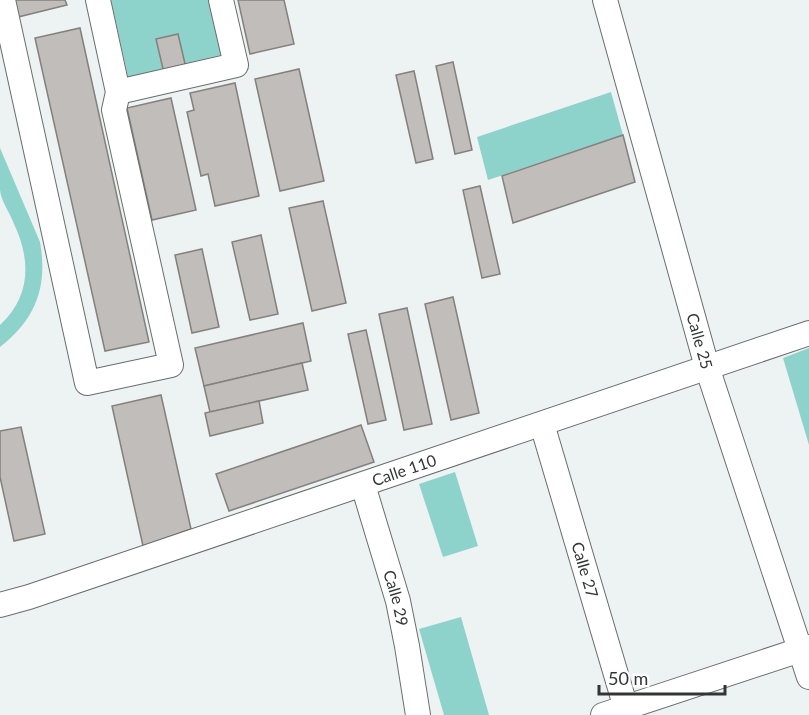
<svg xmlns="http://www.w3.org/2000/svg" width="809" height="715" font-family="Lato,sans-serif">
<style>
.green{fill:#8ed3cb}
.building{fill:#c0bdba;stroke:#83807d;stroke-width:1.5}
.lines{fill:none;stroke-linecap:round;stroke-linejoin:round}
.minor-casing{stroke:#696e6d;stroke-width:26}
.minor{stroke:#fff;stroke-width:24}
.labels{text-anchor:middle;stroke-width:4.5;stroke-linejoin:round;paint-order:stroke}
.street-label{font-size:16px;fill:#333535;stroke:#fdffff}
</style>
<rect width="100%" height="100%" fill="#edf2f2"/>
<g class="green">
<path d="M 111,0 L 208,0 L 221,55 L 128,77 Z"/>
<path d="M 611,92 L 623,135 L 488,180 L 477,137 Z"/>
<path d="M 0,148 L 40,242 C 48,286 36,319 0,347 L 0,325 C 31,296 31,260 14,224 C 10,213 1,201 0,190 C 0,176 0,161 0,148 Z"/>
<path d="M 809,348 L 809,445 L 783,358 Z"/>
<path d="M 455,472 L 478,546 L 443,557 L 419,484 Z"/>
<path d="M 461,617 L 489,715 L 444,715 L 419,629 Z"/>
</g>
<g class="building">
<path d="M 14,0 L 65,0 L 67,5 L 18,17 Z"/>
<path d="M 238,0 L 284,0 L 294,44 L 250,54 Z"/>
<path d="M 80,28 L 149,342 L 105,351 L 35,38 Z"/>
<path d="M 178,34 L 186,68 L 164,73 L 156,39 Z"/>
<path d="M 453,62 L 472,150 L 455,154 L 436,66 Z"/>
<path d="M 299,69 L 324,181 L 280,191 L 255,79 Z"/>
<path d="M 414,71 L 433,159 L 416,163 L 396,75 Z"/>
<path d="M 235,83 L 259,196 L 215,206 L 208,174 L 201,176 L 187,112 L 194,110 L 190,93 Z"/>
<path d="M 171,98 L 196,210 L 152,220 L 127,108 Z"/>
<path d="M 623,135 L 635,182 L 513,223 L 502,176 Z"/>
<path d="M 480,186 L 500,274 L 482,278 L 463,190 Z"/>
<path d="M 323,201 L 346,303 L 312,311 L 289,208 Z"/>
<path d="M 261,235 L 278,314 L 250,320 L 232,242 Z"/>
<path d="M 202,249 L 219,327 L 192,333 L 175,255 Z"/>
<path d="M 453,297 L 479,413 L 451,420 L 425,304 Z"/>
<path d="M 407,308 L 432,424 L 404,430 L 379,314 Z"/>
<path d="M 303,323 L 311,361 L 204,386 L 195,348 Z"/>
<path d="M 366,330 L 386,420 L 368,424 L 348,334 Z"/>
<path d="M 302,363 L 308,390 L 210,412 L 204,386 Z"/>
<path d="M 161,395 L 191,529 L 143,546 L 112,406 Z"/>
<path d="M 259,401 L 263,423 L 210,436 L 205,413 Z"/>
<path d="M 361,425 L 374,462 L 229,511 L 216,474 Z"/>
<path d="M 21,427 L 45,534 L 14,541 L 0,477 L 0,431 Z"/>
</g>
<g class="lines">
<defs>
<g id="minor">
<path d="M 3,0 L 87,383 L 171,365 L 114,110 L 118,92 L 98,0"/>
<path id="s1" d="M 605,0 L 707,367 L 809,677"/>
<path d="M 118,92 L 236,65 L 221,0"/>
<path id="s2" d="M 542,424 L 628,715"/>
<path id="s3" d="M 363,485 L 398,601 L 407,646 L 418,715"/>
<path id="s4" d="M 0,605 L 29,597 L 809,333"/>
<path d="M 603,715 L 809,647"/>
</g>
</defs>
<use href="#minor" class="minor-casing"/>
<use href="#minor" class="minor"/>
</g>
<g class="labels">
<g class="street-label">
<text dy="6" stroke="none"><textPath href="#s1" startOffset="354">Calle 25</textPath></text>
<text dy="6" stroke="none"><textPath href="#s4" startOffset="426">Calle 110</textPath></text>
<text dy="6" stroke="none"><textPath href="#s2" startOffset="152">Calle 27</textPath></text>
<text dy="6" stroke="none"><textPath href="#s3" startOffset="118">Calle 29</textPath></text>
</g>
</g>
<path d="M599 685v9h126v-9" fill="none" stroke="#333535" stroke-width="3"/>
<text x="608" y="685" font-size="18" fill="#333535" stroke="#fdffff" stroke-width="4.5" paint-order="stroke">50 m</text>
</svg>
